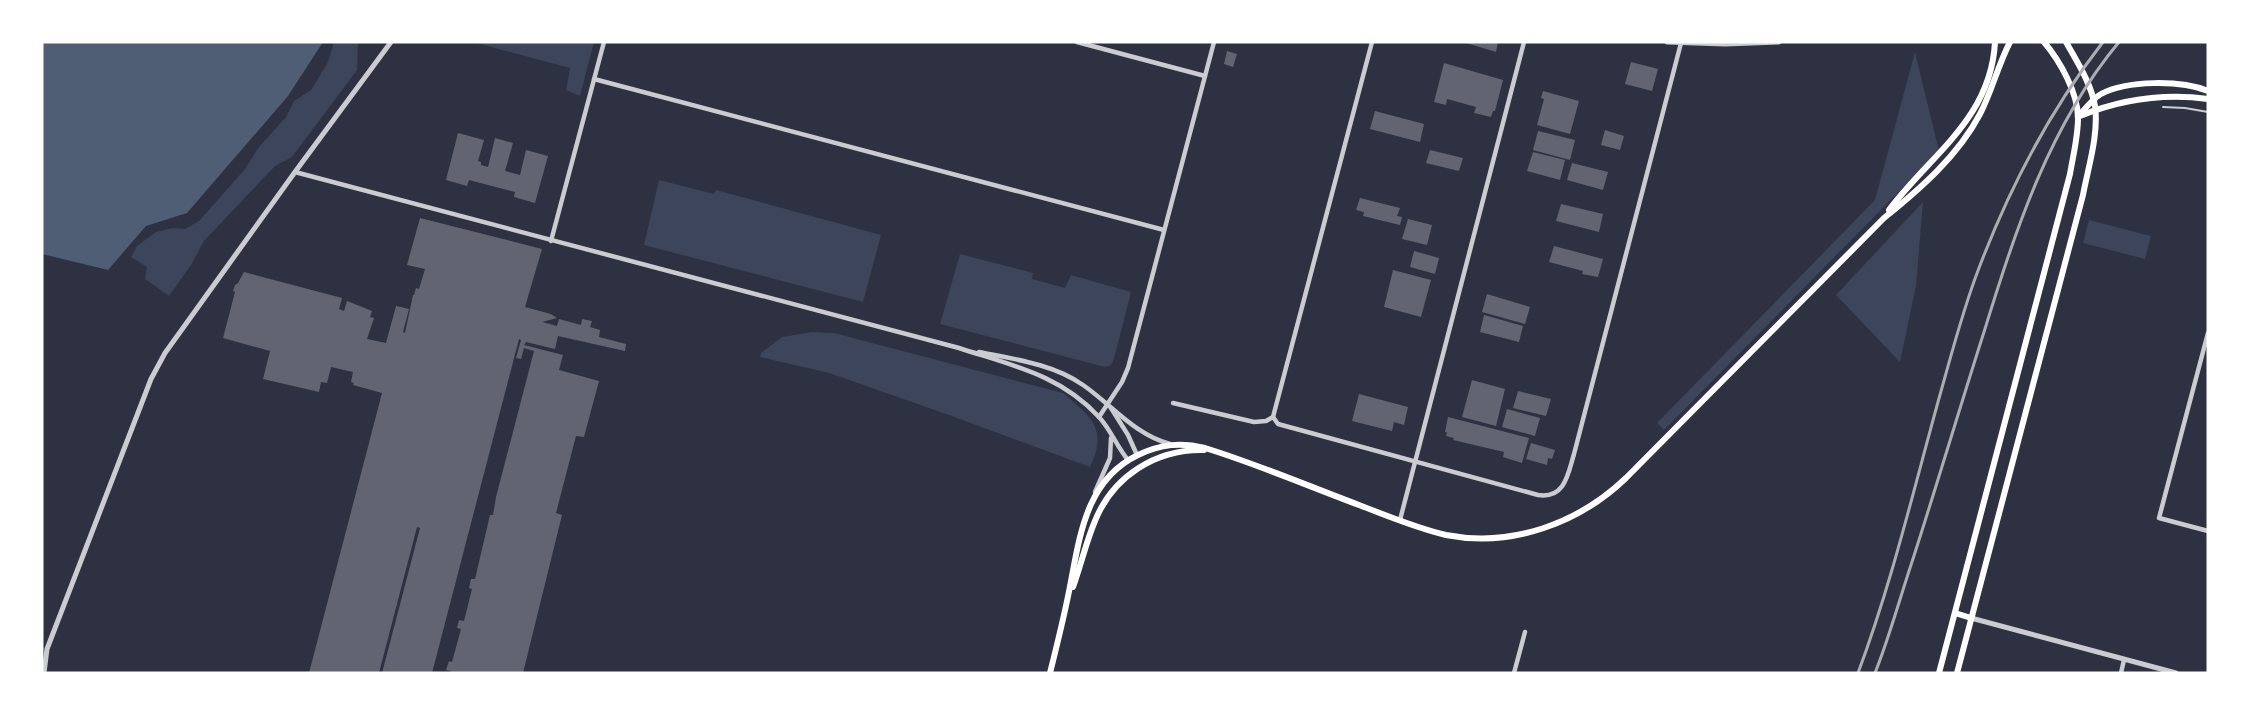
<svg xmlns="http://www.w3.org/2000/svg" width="2250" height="715" font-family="'Fira Sans Condensed',sans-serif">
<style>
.green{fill:#3c4559}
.water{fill:#4f5d75}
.building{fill:#626471}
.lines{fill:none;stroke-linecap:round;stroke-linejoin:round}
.service{stroke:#caccd0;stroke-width:2}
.minor{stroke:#caccd0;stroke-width:4.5}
.tertiary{stroke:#caccd0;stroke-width:5}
.secondary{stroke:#fff;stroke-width:6}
.rail{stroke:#abadb3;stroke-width:3}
</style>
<rect width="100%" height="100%" fill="#2d3142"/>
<g class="green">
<path d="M 334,42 L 358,42 L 357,70 L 292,157 L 275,166 L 204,241 L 191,265 L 169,296 L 145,279 L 147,267 L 131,257 L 137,246 L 156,232 L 172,228 L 185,229 L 199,221 L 245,169 L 259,147 L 286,117 L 294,101 L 311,90 L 328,62 Z"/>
<path d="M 473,42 L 594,42 L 580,96 L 566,90 L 570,68 Z"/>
<path d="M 1915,52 L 1939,151 L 1664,430 L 1657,423 L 1875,200 Z"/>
<path d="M 659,180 L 714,194 L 716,190 L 881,235 L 863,302 L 644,245 Z"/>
<path d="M 1923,202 L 1916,286 L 1900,362 L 1836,295 Z"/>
<path d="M 2089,220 L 2151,236 L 2145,259 L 2083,243 Z"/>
<path d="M 960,254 L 1033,273 L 1032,279 L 1065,288 L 1071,275 L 1131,292 L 1114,359 L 1111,365 L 1105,367 L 940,324 Z"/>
<path d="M 812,332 L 834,333 L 1063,393 C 1090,416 1109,429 1090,467 L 949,415 L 829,373 L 760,357 L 761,353 L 782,337 Z"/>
</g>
<path class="water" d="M 42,42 L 323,42 L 288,96 L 187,213 L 146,226 L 108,270 L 42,254 Z"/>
<g class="building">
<path d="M 1463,42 L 1498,42 L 1496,52 Z"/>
<path d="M 1227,51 L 1237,54 L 1233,67 L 1224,64 Z"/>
<path d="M 1631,62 L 1658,69 L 1652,91 L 1625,84 Z"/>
<path d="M 1444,63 L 1503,80 L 1495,111 L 1493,111 L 1491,117 L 1474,113 L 1476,107 L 1447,99 L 1446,105 L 1434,102 Z"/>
<path d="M 1543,91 L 1579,101 L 1570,134 L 1537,125 L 1544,99 L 1541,98 Z"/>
<path d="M 1375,111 L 1424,124 L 1420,142 L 1370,129 Z"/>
<path d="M 1605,130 L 1624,136 L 1620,150 L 1601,145 Z"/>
<path d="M 1538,131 L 1575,140 L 1570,160 L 1533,150 Z"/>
<path d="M 458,133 L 484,140 L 478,161 L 481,162 L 481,165 L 488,167 L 495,138 L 513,143 L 505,171 L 520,175 L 526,150 L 548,156 L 535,203 L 514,197 L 515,192 L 469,180 L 467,186 L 446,180 Z"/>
<path d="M 1430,150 L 1463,158 L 1459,171 L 1426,163 Z"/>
<path d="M 1533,152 L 1565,160 L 1560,180 L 1527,171 Z"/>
<path d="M 1572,163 L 1608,172 L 1603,190 L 1567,180 Z"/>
<path d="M 1360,198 L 1400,208 L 1397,216 L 1402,217 L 1400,225 L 1363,216 L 1364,212 L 1356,210 Z"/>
<path d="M 1561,204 L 1603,214 L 1599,232 L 1556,221 Z"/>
<path d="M 420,218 L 542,249 L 525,307 L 551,314 L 557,318 L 542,322 L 557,326 L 559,319 L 581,325 L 582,319 L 592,321 L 590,327 L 600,330 L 599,337 L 626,344 L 625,351 L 558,336 L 555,349 L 526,342 L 524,345 L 563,355 L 559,370 L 599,381 L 584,437 L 576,436 L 556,513 L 562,515 L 523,673 L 450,673 L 451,671 L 446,670 L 449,661 L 452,662 L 461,629 L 457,628 L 459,620 L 464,621 L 472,589 L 469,588 L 471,579 L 475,579 L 490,515 L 493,515 L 496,497 L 534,351 L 524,348 L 521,359 L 516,358 L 521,340 L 519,339 L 432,673 L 382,673 L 420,528 L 417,527 L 379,673 L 309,673 L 382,393 L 353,385 L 354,383 L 351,382 L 353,372 L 331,367 L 327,383 L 321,382 L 319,392 L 263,379 L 270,351 L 223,338 L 235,292 L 233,291 L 235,285 L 238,283 L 244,272 L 342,298 L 339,309 L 344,311 L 347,301 L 372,311 L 370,317 L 374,318 L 367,339 L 386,343 L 396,306 L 409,309 L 403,332 L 405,333 L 413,295 L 414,295 L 416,288 L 419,289 L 425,269 L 407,265 Z"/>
<path d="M 1408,219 L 1432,225 L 1427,245 L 1402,239 Z"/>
<path d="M 1554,246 L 1603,259 L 1598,277 L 1582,274 L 1583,271 L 1549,262 Z"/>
<path d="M 1414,251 L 1439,258 L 1435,274 L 1410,267 Z"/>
<path d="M 1393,270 L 1431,280 L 1421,317 L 1384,307 Z"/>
<path d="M 1487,294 L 1530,307 L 1525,324 L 1482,312 Z"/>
<path d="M 1484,315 L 1523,326 L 1519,342 L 1480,332 Z"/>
<path d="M 1472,380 L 1505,389 L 1496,426 L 1462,417 Z"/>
<path d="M 1518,391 L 1551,399 L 1546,416 L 1513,408 Z"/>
<path d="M 1359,394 L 1408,407 L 1404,425 L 1394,422 L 1392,431 L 1352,421 Z"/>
<path d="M 1507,409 L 1540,418 L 1535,436 L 1502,427 Z"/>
<path d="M 1448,417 L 1529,438 L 1522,463 L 1503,457 L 1504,452 L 1453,440 L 1454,438 L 1446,436 L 1447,432 L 1445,432 Z"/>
<path d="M 1531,443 L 1555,450 L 1552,459 L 1548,458 L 1547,465 L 1526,459 Z"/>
</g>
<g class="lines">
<path class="service" d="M 2163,107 L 2185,108 L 2208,112"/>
<g class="minor">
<path d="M 1077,42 L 1205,76"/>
<path d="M 594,79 L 1164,230"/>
<path d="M 295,172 L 959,348 C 1011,365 1061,375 1099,417 C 1111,430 1117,447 1128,460"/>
<path d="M 551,241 L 604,42"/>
<path d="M 2208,333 L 2159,518 L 2208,531"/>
<path d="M 979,352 C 1014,359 1053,364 1083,385 C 1112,405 1135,435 1170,444"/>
<path d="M 1173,403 L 1254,422 L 1266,421 L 1273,417 L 1278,424 L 1538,495 C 1565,499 1568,474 1574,454 L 1681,43"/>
<path d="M 1111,408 L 1128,435 L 1137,455"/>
<path d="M 1099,417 L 1122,382 L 1128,368 L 1214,42"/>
<path d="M 1273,417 L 1372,42"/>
<path d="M 1095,492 L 1110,458 L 1111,438"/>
<path d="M 1400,520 L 1524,42"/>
<path d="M 1514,673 L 1525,632"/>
<path d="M 2121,673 L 2124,660"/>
</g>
<g class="tertiary">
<path d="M 1667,42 L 1725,44 L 1779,42"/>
<path d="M 1971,618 L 2176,673"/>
<path d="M 44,673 L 47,649 L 151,379 L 165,353 L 295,172 L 391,42"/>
</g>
<g class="secondary">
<path d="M 2080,116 C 2122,99 2163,93 2208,99"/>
<path d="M 2078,117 C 2085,109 2092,99 2101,94 C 2127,80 2181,80 2208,91"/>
<path d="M 1889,210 C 1930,155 1991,119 1995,42"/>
<path d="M 1073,587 C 1081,565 1086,542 1095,521 C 1113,476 1156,449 1204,450"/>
<path d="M 1955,613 L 1971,618"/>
<path d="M 1050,673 C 1056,649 1062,625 1067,601 C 1079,547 1081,482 1138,455 C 1161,444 1181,442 1205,448 C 1257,464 1308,486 1359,505 C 1388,516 1416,528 1446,535 C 1512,548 1579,523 1626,478 L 1884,218 C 1920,189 1958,156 1980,114 C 1992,91 1998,65 2010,42"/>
<path d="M 1939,673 L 2070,174 C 2073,156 2078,137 2078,118 C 2078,93 2060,61 2044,42"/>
<path d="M 1957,673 L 2083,195 C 2088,168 2099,134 2095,106 C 2091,83 2077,62 2066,42"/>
</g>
<g class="rail">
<path d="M 1858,673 C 1894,577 1917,475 1945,377 C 1955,341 1965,304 1979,268 C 2009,189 2051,109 2103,42"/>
<path d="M 1875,673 C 1889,638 1899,601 1911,565 C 1936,488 1959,410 1984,332 C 2016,229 2049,126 2119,42"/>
</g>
</g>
<rect width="2250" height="715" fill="none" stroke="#ffffff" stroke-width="87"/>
</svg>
